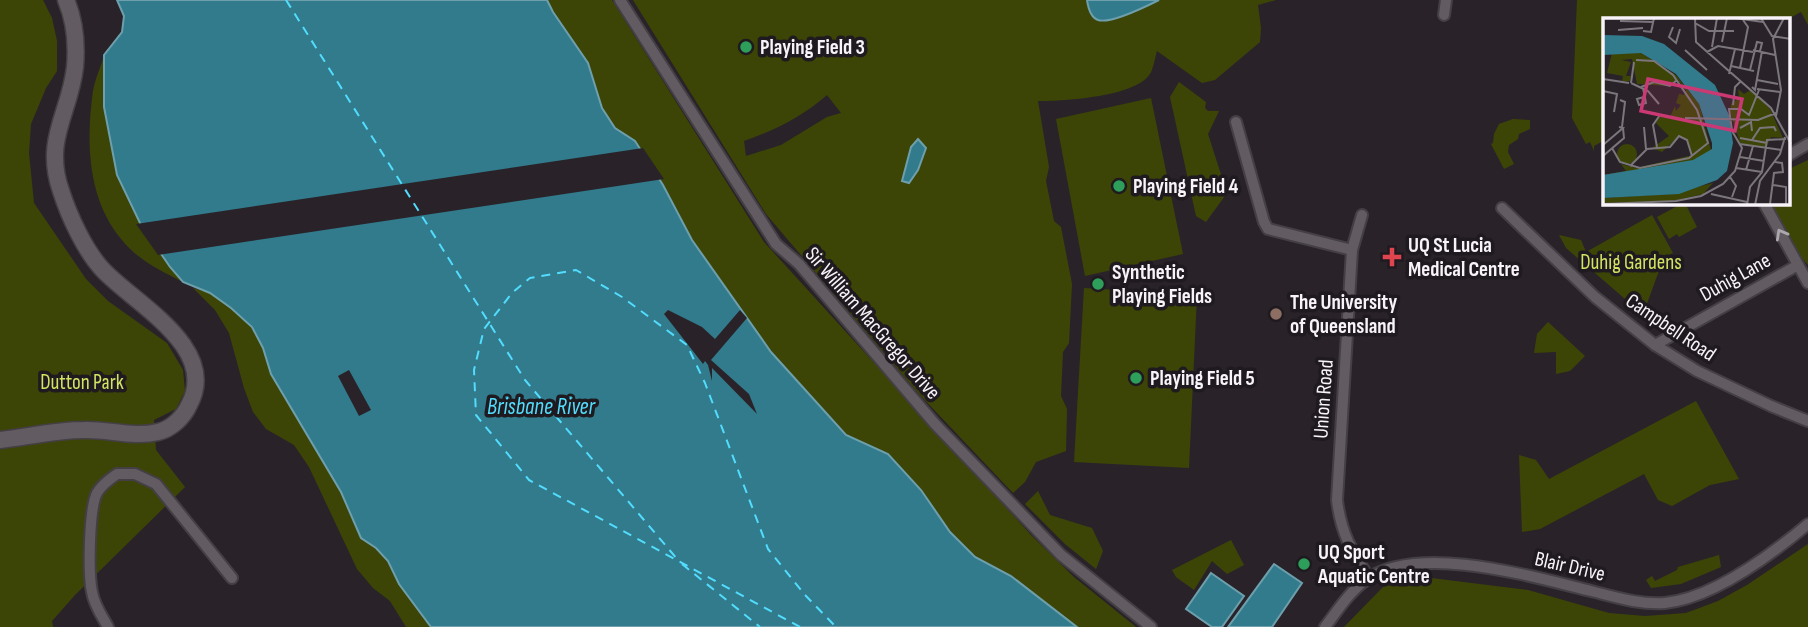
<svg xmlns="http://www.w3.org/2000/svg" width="1808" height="627" font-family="'Sofia Sans Condensed',sans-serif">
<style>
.green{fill:#3d4506;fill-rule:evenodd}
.water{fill:#327b8c;stroke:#6d9fac;stroke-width:2}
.pier{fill:#292329}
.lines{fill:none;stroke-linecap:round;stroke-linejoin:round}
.ferry{stroke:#52dcfd;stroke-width:2;stroke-dasharray:9 7;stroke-linecap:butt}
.street-casing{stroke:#443f45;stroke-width:14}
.secondary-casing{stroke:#443f45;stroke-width:19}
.street{stroke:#625b62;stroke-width:10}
.secondary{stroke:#625b62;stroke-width:16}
.oneway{stroke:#aca7ad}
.leisure-dot{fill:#2e9e5b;stroke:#1f1a20;stroke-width:2.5}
.health-dot{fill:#e0444e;stroke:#1f1a20;stroke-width:2.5}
.education-dot{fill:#8d6e63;stroke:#1f1a20;stroke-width:2.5}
.labels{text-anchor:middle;stroke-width:7;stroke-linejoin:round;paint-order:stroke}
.poi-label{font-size:21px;font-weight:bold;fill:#f7f3f8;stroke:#1f1a20;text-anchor:start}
.park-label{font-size:21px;fill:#d2e562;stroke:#1f1a20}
.street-label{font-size:21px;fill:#f7f3f8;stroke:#1f1a20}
.water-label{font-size:23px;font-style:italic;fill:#52dcfd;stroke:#1f1a20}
.inset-river{fill:none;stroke:#327b8c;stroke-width:3.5}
.inset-road{fill:none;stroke:#7b767c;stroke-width:2}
.view{fill:#ca3973;fill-opacity:0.15;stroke:#ca3973;stroke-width:3.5}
.inset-edge{fill:none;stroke:#f7f3f8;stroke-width:3.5}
</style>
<rect width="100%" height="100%" fill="#292329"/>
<g class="green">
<path d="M 0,0 L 43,0 L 52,18 L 57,41 L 57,71 L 46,88 L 31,124 L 29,153 L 34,203 L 86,279 L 108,301 L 167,343 L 183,370 L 185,391 L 176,409 L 154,420 L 156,450 L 185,487 L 75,595 L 52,621 L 53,627 L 0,627 Z"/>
<path d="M 547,0 L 612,0 L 764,242 L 1031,535 L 1074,577 L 1136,627 L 1077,627 L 1011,576 L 975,557 L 950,532 L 921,490 L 888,454 L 846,435 L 771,352 L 725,288 L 692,240 L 663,185 L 635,141 L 615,128 L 602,108 L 588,63 L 553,12 Z"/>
<path d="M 633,0 L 1276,0 L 1258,5 L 1261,28 L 1260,42 L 1215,80 L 1202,83 L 1157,51 C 1155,57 1154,66 1151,72 C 1139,97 1063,101 1038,101 L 1049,167 L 1046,181 L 1054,221 L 1061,227 L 1072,284 L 1069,343 L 1063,352 L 1061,396 L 1067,409 L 1066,451 L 1036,462 L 1025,482 L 1013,493 L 919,394 L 766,214 ZM 827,95 L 841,113 L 827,117 L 781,145 L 746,156 L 744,141 C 775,130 802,117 827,95 Z"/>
<path d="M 1577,0 L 1808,0 L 1808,25 L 1801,12 L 1788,19 L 1605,19 L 1605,140 L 1594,146 L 1594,151 L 1590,142 L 1586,144 L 1572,118 Z"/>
<path d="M 104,55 L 104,107 L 117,175 L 140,223 L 170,267 L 183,282 C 161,271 138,260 122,240 C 87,199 86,141 93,91 C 95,79 101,67 104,55 Z"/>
<path d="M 1179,82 L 1206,102 L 1205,108 L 1208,111 L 1219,111 L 1208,134 L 1227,193 L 1206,222 L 1196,216 L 1170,97 Z"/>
<path d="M 1151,98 L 1183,254 L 1085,276 L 1056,119 Z"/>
<path d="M 1513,119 L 1530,120 L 1530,129 L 1519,134 L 1518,139 L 1509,145 L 1508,152 L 1514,164 L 1504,169 L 1491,144 L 1493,143 L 1494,134 L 1499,124 Z"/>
<path d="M 1808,160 L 1808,265 L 1800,256 L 1771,203 L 1789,203 L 1789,169 Z"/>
<path d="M 1683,203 L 1685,203 L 1697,227 L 1679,237 L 1677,234 L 1669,239 L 1657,217 Z"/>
<path d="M 1652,215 L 1673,253 L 1664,257 L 1645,309 L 1639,311 L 1566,248 L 1559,235 L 1581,240 L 1586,252 Z"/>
<path d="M 193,288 L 210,293 L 231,308 L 252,327 L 263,348 L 271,374 L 341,492 L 361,538 L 376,548 L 388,561 L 399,584 L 431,627 L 406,627 L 390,601 L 373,588 L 357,569 L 309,467 L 294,445 L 266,429 L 253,412 L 244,388 L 229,333 L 215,310 Z"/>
<path d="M 1084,288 L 1197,295 L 1189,468 L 1074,462 Z"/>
<path d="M 1548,322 L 1585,356 L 1570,371 L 1556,374 L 1556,352 L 1534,353 L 1537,334 Z"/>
<path d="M 1696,401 L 1739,479 L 1710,485 L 1672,506 L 1658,500 L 1644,474 L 1540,529 L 1522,532 L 1519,455 L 1536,460 L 1549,479 Z"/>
<path d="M 1038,491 L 1050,515 L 1092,528 L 1103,551 L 1096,569 L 1065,544 L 1025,504 Z"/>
<path d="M 1231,540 L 1244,565 L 1227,574 L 1212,561 L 1194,590 L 1176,577 L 1172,570 Z"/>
<path d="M 1808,544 L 1808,627 L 1344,627 L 1383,587 L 1423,577 L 1528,590 L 1609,613 L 1645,616 L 1686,613 L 1718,601 L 1747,585 Z"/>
<path d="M 1719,555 L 1721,567 L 1681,584 L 1651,588 L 1646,580 L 1652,576 L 1655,581 L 1677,570 L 1678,567 Z"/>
</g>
<g class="water">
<path d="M 117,0 L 547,0 L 553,12 L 588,63 L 602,108 L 615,128 L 635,141 L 663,185 L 692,240 L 771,352 L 846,435 L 888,454 L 921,490 L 950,532 L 975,557 L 1011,576 L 1077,627 L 431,627 L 399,584 L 388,561 L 376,548 L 361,538 L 341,492 L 271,374 L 263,348 L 252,327 L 231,308 L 210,293 L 183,282 L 170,267 L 140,223 L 117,175 L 104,107 L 104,55 L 122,32 L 124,16 Z"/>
<path d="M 1087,0 L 1159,0 C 1147,6 1110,24 1098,20 C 1090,17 1088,7 1087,0 Z"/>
<path d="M 918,139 L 926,148 L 918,170 L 909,183 L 902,181 L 911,147 Z"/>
<path d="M 1274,564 L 1302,583 L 1272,627 L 1228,627 Z"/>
<path d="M 1211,573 L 1244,596 L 1222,627 L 1212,627 L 1186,609 Z"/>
</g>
<g class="pier">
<path d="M 643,148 L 664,179 L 158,255 L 136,224 Z"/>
<path d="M 668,310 L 702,327 L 715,339 L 740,310 L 747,318 L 711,360 L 749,394 L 757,414 L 712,368 L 712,381 L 708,365 L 705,361 L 703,364 L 664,314 Z"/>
<path d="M 349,370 L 371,410 L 359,416 L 338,376 Z"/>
</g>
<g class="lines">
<g class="ferry">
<path d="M 286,0 L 525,380 L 678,560"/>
<path d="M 682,564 L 760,627"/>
<path d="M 800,627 L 529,480 L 476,415 L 474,370 L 484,329 L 512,293 L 530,278 L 576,270 L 622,297 L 687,345 L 705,383 L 768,549 L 805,595 L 836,627"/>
</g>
<defs>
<g id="street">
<path d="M 620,0 L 776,244 L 799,264 L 935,424 L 1061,555 L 1151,627"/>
<path d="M 1444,15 L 1446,0"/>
<path d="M 1236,122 L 1264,222 L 1268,229 L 1352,250"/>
<path d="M 1789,155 L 1808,144"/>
<path d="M 1764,203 L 1808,283"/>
<path d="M 1502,208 L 1595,297 L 1655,345 L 1697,371 L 1771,406 L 1808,421"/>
<path d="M 1362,215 L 1352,250 L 1337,500 C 1341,533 1351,550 1369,578"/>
<path d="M 1655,345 L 1798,265"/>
<path d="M 108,627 C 102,616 94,605 92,592 C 88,574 89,508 97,493 C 102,484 110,479 117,474 L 135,474 L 156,484 L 232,578"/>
<path d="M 1325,627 C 1338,610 1349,592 1367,579 C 1421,543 1533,577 1591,591 C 1615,597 1640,605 1665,603 C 1714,598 1771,555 1808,524"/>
</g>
<path id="secondary" d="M 0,440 C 27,437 56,430 84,430 C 108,429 134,438 158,432 C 171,429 183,418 189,405 C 220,348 135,304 103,270 C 85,251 69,216 61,191 C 43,140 70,113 75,67 C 77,44 75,21 66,0"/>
</defs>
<use href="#street" class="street-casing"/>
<use href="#secondary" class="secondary-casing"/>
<use href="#street" class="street"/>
<use href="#secondary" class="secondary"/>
</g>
<defs><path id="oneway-chevron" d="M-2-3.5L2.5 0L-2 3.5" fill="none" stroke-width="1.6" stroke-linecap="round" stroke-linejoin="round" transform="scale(1.75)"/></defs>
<use class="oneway" href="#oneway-chevron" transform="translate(1781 234) rotate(-119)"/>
<g class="leisure-dot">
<circle cx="746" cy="47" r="7"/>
<circle cx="1119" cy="186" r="7"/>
<circle cx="1098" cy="284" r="7"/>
<circle cx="1136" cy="378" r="7"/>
<circle cx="1304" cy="564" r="7"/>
</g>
<path class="health-dot" d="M1388.5 246.5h7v7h7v7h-7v7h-7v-7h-7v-7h7z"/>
<circle class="education-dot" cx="1276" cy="314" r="7"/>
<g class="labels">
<g class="poi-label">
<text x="760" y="54">Playing Field 3</text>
<text x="1133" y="193">Playing Field 4</text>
<text x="1408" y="252">UQ St Lucia<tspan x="1408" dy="24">Medical Centre</tspan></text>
<text x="1112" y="279">Synthetic<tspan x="1112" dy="24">Playing Fields</tspan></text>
<text x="1290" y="309">The University<tspan x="1290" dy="24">of Queensland</tspan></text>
<text x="1150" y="385">Playing Field 5</text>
<text x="1318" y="559">UQ Sport<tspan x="1318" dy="24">Aquatic Centre</tspan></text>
</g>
<g class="park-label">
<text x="1631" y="269">Duhig Gardens</text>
<text x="82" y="389">Dutton Park</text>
</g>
<g class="street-label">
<text transform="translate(1735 277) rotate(-29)" y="7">Duhig Lane</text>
<text transform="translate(873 323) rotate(49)" y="7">Sir William MacGregor Drive</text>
<text transform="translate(1671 327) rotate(34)" y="7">Campbell Road</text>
<text transform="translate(1323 399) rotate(-86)" y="7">Union Road</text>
<text transform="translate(1570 566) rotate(13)" y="7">Blair Drive</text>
</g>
<g class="water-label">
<text x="541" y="414">Brisbane River</text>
</g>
</g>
<g transform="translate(1603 18)">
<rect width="187" height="187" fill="#292329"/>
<path d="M 9,35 L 38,35 L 73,57 L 96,86 L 108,132 L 92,145 L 5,158 L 0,157 L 23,153 L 18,146 L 33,150 L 90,137 L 84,122 L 76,118 L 59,134 L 49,130 L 66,118 L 53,105 L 58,97 L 67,99 L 72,88 L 73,93 L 78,87 L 73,85 L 76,76 L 81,77 L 83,72 L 70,56 L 73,62 L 67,68 L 34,66 L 29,41 L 18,42 L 28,44 L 23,58 L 28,58 L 27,63 L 19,63 L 20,58 L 4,55 ZM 135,71 L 141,76 L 148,72 L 167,91 L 180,120 L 168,119 L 163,130 L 137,125 L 127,94 L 128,86 L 136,80 ZM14 136a10 10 0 1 1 20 0a10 10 0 1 1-20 0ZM 110,165 L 100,176 L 70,183 L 0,185 L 0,180 L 66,176 Z" fill="#3d4506"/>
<path d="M 0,17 L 39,18 L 61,26 L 112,67 L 126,97 L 130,125 L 124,153 L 114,162 L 76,176 L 0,180 L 0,157 L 90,142 L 109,131 L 109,125 L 96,86 L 73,56 L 38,35 L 0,37 Z" fill="#327b8c"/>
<path class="inset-river" d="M 0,27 L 48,31 L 77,48 L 103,76 L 119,121 L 114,142 L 100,152 L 67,163 L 0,170M 67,43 L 98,73M 94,69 L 100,88 L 108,93 L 112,86 L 105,79"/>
<path class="inset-road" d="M 92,0 L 93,24 L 168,90 L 188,126M 132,0 L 160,4M 158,0 L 169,18 L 188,21M 17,3 L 50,4M 92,5 L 106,13 L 131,13M 70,9 L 66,19 L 73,25 L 77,11M 15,12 L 40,10M 40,13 L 48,14 L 51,0M 119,24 L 124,0M 109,29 L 114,0M 82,32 L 104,52M 150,32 L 172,37M 104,34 L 115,28 L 150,34M 128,48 L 151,53M 137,50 L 145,9 L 140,2M 147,52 L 154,24 L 159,25 L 157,33M 126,56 L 132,31M 0,61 L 26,65M 154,62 L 175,66M 28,65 L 45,73 L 56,86M 28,65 L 31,44M 38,69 L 51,64 L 67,68 L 74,62M 149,69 L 152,72 L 159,33M 40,70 L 43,85 L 36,87 L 34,81 L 41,79M 154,71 L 177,74M 0,73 L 14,76 L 11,94M 17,82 L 22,84 L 19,109M 130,87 L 132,69 L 137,64M 173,98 L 178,72 L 170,21 L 181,0M 82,100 L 155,102 L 173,95M 41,109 L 43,131M 137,110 L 148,104 L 149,113M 137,120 L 164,125M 149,122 L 157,110 L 171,109 L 173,113M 137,126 L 179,132M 0,127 L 20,110 L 16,109M 54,129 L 50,107 L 57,97M 9,130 L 17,144 L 37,150 L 86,140 L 105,125 L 94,92 L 70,57 L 51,43 L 33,42M 0,138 L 21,120 L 20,110M 137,139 L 161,143M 27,148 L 44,131 L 67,129 L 76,118 L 84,122 L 89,138M 133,150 L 159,154M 143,152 L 150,128M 127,159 L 133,168 L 129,179M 170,167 L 183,169 L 183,187M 108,176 L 144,184M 0,186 L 73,183 L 98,178 L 120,166 L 132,153 L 139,130 L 129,113 L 126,91 L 138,91 L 146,97 L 156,72M 167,186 L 171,155 L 180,154 L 179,145 L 172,144M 144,187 L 147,169 L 159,154 L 164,122 L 183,121M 152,187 L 157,163 L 177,136 L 182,119"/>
<path class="view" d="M 45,61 L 139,81 L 132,113 L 38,93 Z"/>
<rect width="187" height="187" class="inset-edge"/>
</g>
</svg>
